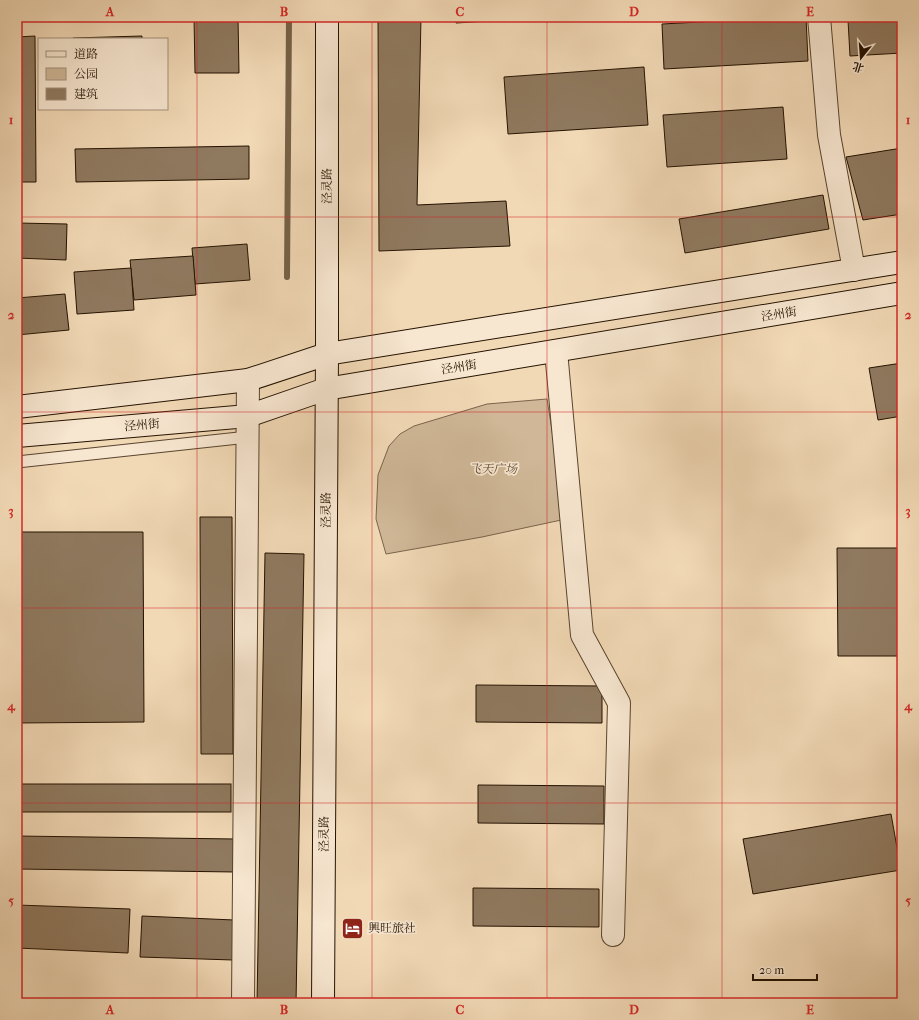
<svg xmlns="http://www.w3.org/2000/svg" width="919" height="1020" font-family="'IM FELL French Canon','Noto Serif SC',serif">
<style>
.green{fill:#cfb797;stroke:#7a644c}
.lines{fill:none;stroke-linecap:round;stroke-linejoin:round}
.stream{stroke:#766148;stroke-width:6}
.building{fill:#8f795f;stroke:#241200}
.lane-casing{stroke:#58442e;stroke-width:13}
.street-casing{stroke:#58442e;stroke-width:24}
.secondary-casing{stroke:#241200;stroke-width:24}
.lane{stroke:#f7e6d0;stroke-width:11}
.street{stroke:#f7e6d0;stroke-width:22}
.secondary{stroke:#f7e6d0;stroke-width:22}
.grid{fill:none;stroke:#d62828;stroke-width:1;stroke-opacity:0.55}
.labels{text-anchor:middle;stroke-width:3.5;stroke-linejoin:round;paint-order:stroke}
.street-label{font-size:12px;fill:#241200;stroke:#f7e6d0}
.park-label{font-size:12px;font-style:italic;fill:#604c35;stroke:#f7e6d0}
.poi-label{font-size:12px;fill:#241200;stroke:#f7e6d0;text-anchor:start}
.neatline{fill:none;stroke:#d62828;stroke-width:1.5}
.grid-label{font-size:13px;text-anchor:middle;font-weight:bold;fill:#d62828}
</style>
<rect width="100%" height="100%" fill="#f2d9b6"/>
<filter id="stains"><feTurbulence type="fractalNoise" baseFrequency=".005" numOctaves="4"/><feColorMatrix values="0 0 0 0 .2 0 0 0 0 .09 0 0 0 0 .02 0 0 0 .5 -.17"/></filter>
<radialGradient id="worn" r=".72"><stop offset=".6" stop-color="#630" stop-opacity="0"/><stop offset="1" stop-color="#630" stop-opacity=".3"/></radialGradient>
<path class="green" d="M 547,399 L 566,519 L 482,537 L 386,554 L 376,519 L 378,475 L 389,446 L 400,434 L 414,426 L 487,404 Z"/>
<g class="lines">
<path class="stream" d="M 287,277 L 289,17"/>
</g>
<g class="building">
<path d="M 194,17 L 238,17 L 239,73 L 195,73 Z"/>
<path d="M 378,17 L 421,17 L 417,205 L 506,201 L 510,246 L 379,251 Z"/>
<path d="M 456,17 L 550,17 L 456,23 Z"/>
<path d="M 794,17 L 806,17 L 808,61 L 664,69 L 662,24 Z"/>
<path d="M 902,17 L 902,53 L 850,56 L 848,20 Z"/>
<path d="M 35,36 L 36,182 L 17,182 L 17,37 Z"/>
<path d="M 142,36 L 142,39 L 73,39 L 73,38 Z"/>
<path d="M 644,67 L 648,125 L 508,134 L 504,77 Z"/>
<path d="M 783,107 L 787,159 L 667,167 L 663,115 Z"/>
<path d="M 249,146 L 249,179 L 76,182 L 75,149 Z"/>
<path d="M 902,148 L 902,214 L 863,220 L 846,157 Z"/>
<path d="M 823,195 L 829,229 L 685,253 L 679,219 Z"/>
<path d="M 17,223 L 67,224 L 66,260 L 17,258 Z"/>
<path d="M 247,244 L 250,280 L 195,284 L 192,248 Z"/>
<path d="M 193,256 L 196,295 L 134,300 L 130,260 Z"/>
<path d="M 131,268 L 134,310 L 77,314 L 74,272 Z"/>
<path d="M 65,294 L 69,330 L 17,335 L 17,298 Z"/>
<path d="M 902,363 L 902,416 L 878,420 L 869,368 Z"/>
<path d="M 200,517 L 232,517 L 233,754 L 201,754 Z"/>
<path d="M 17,532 L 143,532 L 144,722 L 17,723 Z"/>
<path d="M 837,548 L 902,548 L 902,656 L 838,656 Z"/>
<path d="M 265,553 L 304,554 L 296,1003 L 257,1003 Z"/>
<path d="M 476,685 L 602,686 L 602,723 L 476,722 Z"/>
<rect x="17" y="784" width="214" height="28"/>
<path d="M 478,785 L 604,786 L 604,824 L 478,823 Z"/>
<path d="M 891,814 L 901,870 L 753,894 L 743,839 Z"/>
<path d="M 17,836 L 235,839 L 235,872 L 17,869 Z"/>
<path d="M 473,888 L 599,889 L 599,927 L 473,926 Z"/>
<path d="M 17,905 L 130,909 L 128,953 L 17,948 Z"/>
<path d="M 142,916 L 234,920 L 233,960 L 140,957 Z"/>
</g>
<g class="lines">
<defs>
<path id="lane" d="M 17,462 L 248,437"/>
<g id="street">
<path d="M 819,17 L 829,135 L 854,270"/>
<path d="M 556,351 L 582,635 L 619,703 L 613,935"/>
<path d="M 243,1003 L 248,380"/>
</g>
<g id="secondary">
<path d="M 17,407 L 248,380 L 327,354 L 902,262"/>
<path d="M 17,436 L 248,416 L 326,389 L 902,293"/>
<path d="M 323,1003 L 327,354 L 327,17"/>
</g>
</defs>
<use href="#lane" class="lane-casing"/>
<use href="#street" class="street-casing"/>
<use href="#secondary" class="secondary-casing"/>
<use href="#lane" class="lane"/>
<use href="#street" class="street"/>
<use href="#secondary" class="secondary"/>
</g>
<path class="grid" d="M 197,17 L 197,1003M 372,17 L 372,1003M 547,17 L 547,1003M 722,17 L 722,1003M 17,217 L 902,217M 17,412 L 902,412M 17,608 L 902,608M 17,803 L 902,803"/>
<defs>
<symbol id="hotel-square" viewBox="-11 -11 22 22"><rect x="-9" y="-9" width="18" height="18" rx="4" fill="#8f2418" stroke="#f7e6d0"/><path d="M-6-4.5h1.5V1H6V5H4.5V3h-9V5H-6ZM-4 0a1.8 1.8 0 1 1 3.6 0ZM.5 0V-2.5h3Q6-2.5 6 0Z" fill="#fff"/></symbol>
</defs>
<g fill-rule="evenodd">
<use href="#hotel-square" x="340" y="916" width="25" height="25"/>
</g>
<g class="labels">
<g class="street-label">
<text transform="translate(327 186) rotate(-90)" y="4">泾灵路</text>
<text transform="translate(779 314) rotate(-9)" y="4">泾州街</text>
<text transform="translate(459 367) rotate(-9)" y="4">泾州街</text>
<text transform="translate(142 425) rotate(-5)" y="4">泾州街</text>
<text transform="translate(326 510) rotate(-90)" y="4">泾灵路</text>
<text transform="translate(324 834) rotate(-90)" y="4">泾灵路</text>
</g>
<g class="park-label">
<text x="493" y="473">飞天广场</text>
</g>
<g class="poi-label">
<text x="368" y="932">興旺旅社</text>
</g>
</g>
<rect width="919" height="1020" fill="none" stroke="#f2d9b6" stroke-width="44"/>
<rect x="38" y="38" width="130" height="72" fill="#f7e6d0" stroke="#a3917d"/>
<rect x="46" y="51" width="20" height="6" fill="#f7e6d0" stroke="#a3917d"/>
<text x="74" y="58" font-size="12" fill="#241200">道路</text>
<rect x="46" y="68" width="20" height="12" fill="#cfb797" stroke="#a3917d"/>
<text x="74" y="78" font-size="12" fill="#241200">公园</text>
<rect x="46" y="88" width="20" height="12" fill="#8f795f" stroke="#a3917d"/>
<text x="74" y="98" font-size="12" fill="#241200">建筑</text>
<g transform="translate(861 58) rotate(197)" stroke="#f7e6d0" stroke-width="3" paint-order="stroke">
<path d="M0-3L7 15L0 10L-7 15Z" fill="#241200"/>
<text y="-6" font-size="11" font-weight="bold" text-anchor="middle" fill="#241200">北</text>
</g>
<path d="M753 974v6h64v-6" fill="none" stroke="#241200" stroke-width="2"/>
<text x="759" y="974" font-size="12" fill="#241200" stroke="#f7e6d0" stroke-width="3" paint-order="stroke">20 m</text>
<rect x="22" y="22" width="875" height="976" class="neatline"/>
<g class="grid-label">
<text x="110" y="16">A</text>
<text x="284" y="16">B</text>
<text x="460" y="16">C</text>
<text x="634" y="16">D</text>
<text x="810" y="16">E</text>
<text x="11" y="124">1</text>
<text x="908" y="124">1</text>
<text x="11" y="319">2</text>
<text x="908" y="319">2</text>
<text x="11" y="515">3</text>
<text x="908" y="515">3</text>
<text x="11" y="710">4</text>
<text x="908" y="710">4</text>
<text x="11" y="905">5</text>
<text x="908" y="905">5</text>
<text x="110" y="1014">A</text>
<text x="284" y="1014">B</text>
<text x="460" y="1014">C</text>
<text x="634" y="1014">D</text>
<text x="810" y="1014">E</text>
</g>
<rect width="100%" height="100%" filter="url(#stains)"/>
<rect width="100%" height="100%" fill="url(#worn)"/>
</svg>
